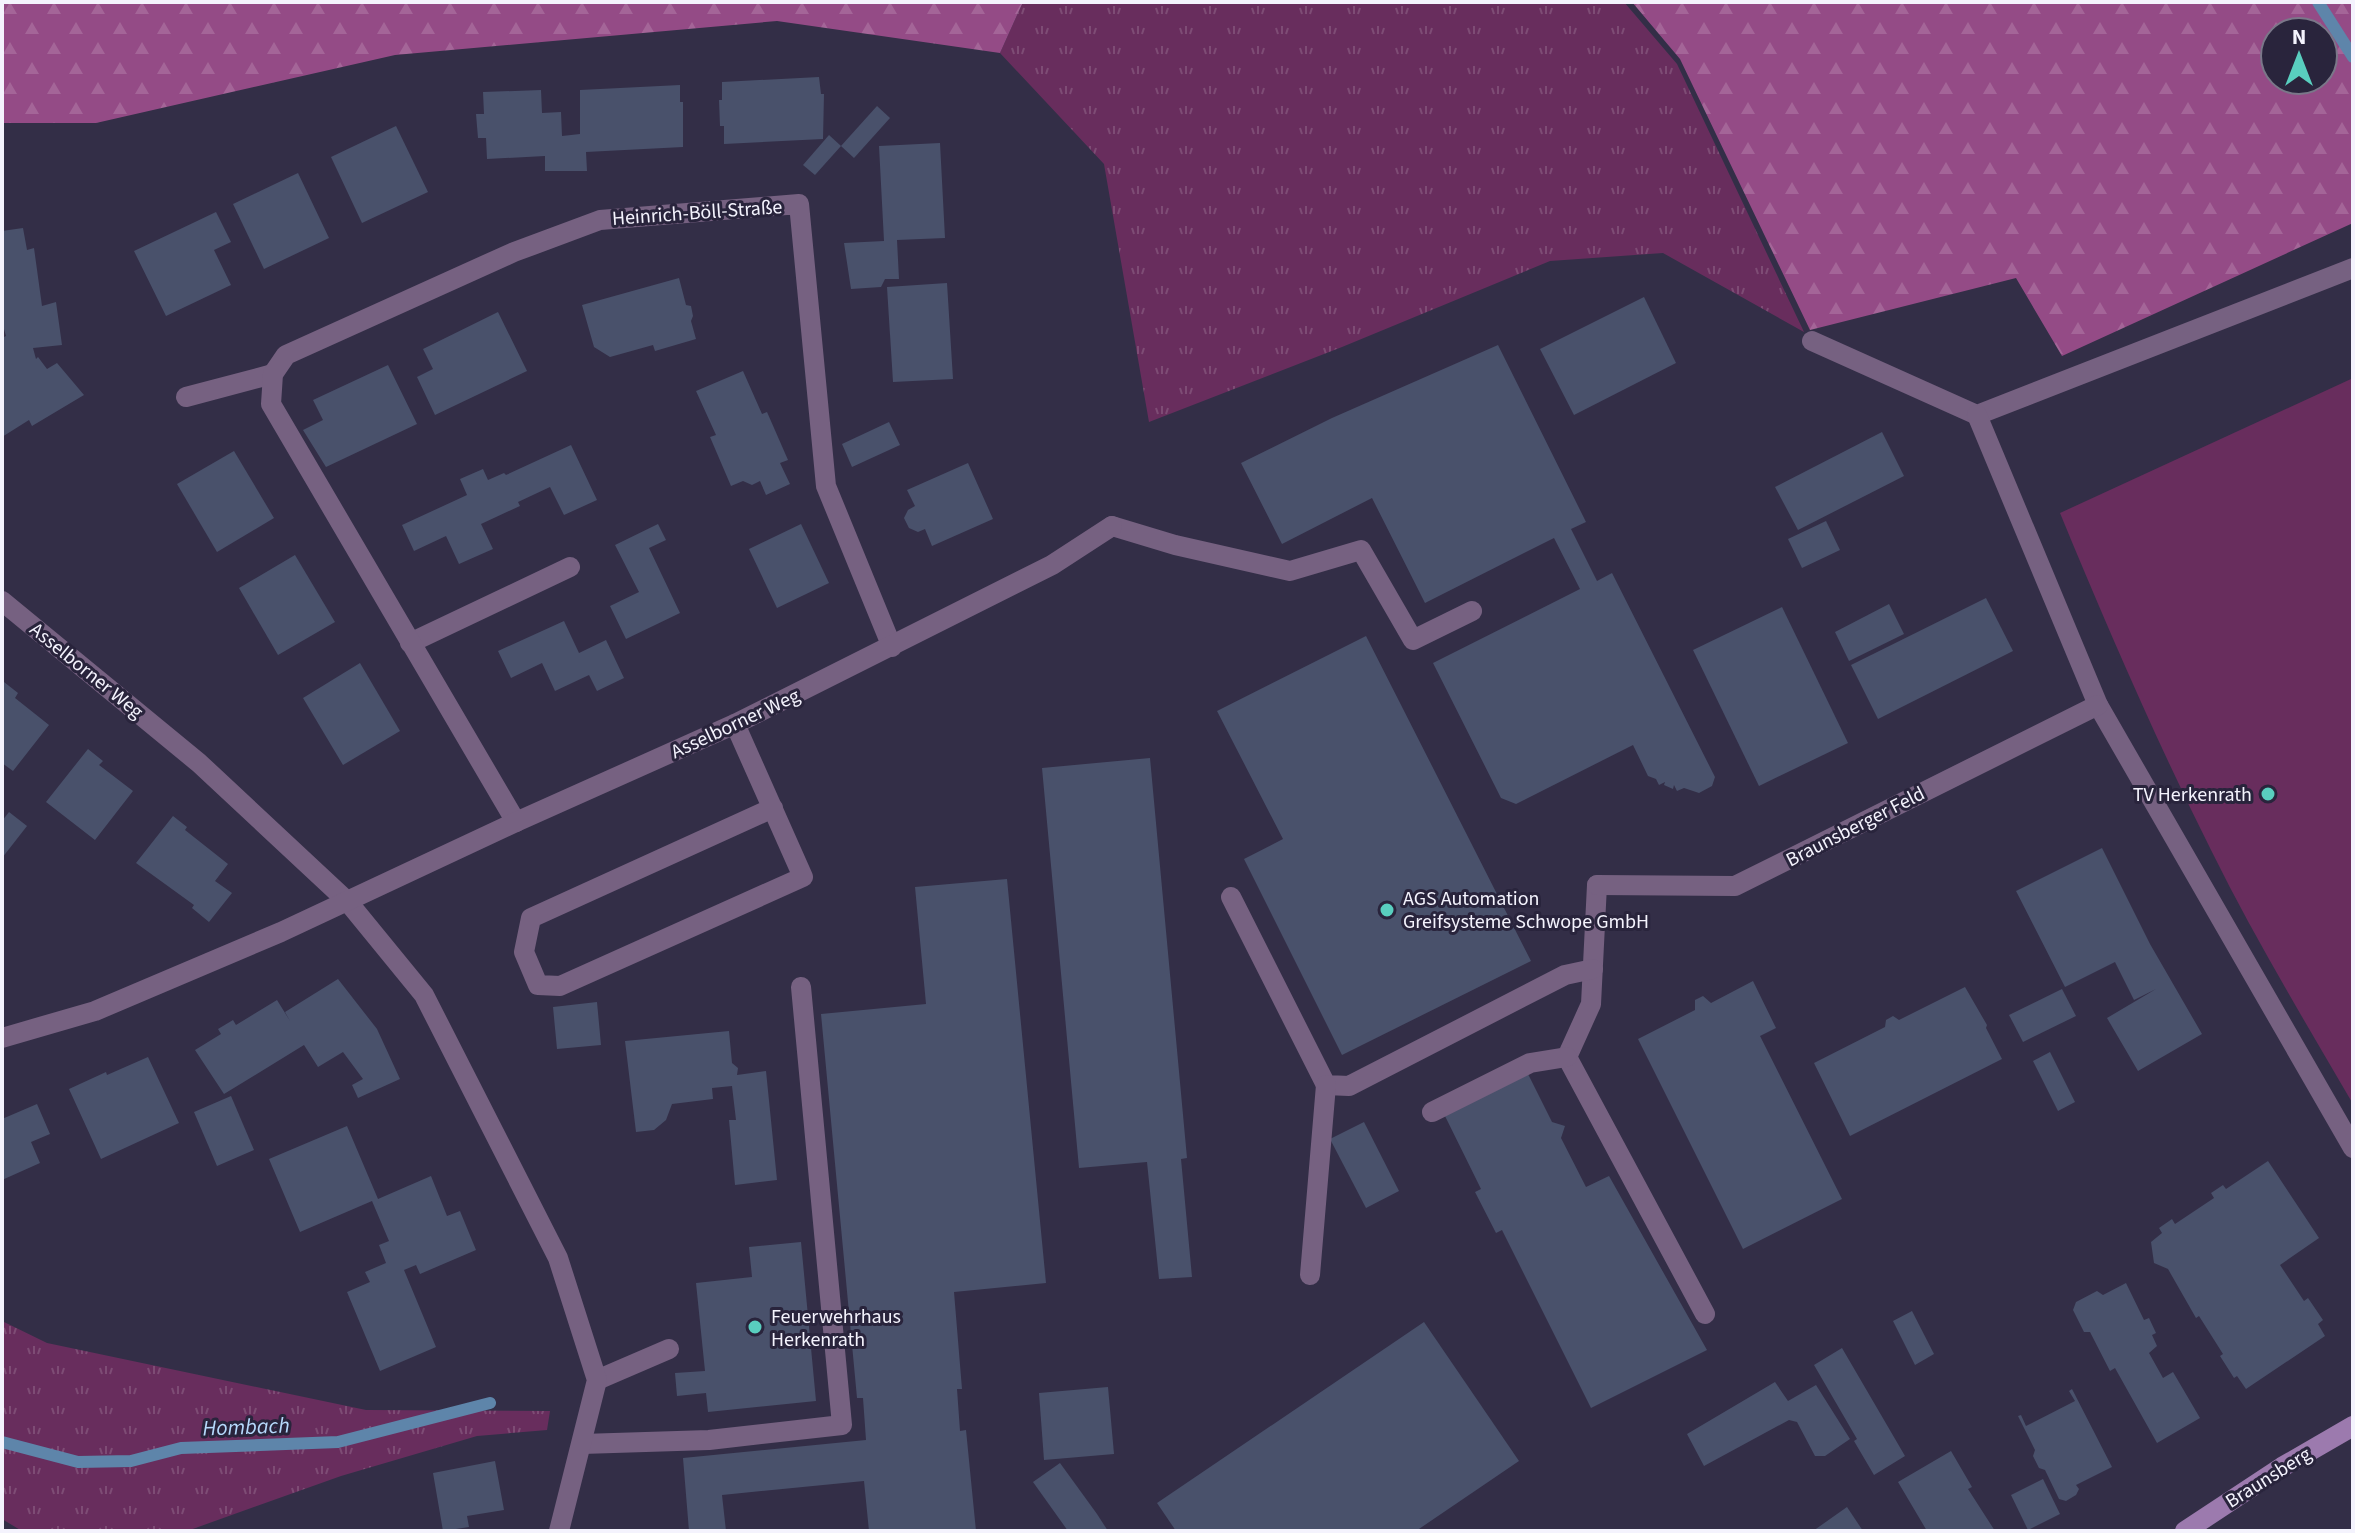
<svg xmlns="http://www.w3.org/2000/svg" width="2355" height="1533" font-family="'Source Sans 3',sans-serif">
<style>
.grass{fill:url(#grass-tufts)}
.forest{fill:url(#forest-firs);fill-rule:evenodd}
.pitch{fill:#682d5d}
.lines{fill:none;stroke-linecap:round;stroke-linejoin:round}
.stream{stroke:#5e85aa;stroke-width:12}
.building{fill:#49516b}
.service{stroke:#766181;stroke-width:20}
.minor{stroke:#766181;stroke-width:20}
.secondary{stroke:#9c7aae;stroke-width:20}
.poi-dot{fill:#59cebf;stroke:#29243c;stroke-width:3}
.labels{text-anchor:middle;stroke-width:6;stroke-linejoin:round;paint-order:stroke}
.street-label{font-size:20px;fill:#f4f3fd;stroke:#29243c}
.poi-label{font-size:20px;fill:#f4f3fd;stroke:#29243c;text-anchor:start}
.water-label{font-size:22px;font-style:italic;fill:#b6d9fc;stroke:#29243c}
</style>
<defs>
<pattern id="grass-tufts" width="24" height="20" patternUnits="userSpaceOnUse" patternTransform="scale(2)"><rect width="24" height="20" fill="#682d5d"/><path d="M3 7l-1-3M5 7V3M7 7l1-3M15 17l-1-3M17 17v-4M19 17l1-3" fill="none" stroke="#7e4c75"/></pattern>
<pattern id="forest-firs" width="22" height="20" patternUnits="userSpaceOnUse" patternTransform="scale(2)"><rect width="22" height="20" fill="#944b86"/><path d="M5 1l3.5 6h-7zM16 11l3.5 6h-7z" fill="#a46598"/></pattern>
</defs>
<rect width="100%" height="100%" fill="#332e47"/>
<g class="grass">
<path d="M 1023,2 L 1624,2 L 1677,64 L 1804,332 L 1663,253 L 1550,261 L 1342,347 L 1149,422 L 1104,164 L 1000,53 Z"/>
<path d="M 2,1321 L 47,1343 L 366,1410 L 550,1411 L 547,1430 L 477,1436 L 341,1476 L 187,1531 L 22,1531 L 2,1519 Z"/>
</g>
<g class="forest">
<path d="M 2,2 L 1023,2 L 1000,53 L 777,21 L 395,55 L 96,123 L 2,123 Z"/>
<path d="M 1632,2 L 2353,2 L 2353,223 L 2062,356 L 2016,278 L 1810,330 L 1680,59 ZM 2275,32 L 2323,32 L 2323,80 L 2275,80 Z"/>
</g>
<path class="pitch" d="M 2351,379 L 2353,383 L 2353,1104 C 2304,1020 2254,937 2211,850 C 2156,740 2107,627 2060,513 Z"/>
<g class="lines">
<g class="stream">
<path d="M 2318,2 L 2353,57"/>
<path d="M 2,1442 L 78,1462 L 131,1461 L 181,1448 L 338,1442 L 490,1403"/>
</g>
</g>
<g class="building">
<path d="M 819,77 L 821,94 L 824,94 L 823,139 L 724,144 L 724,126 L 720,126 L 719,100 L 722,100 L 722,82 Z"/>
<path d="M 680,85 L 680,102 L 683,102 L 683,147 L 586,152 L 587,171 L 545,171 L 545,156 L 487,159 L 486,138 L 478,138 L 476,114 L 484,114 L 483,92 L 541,90 L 542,113 L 561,112 L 562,136 L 580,134 L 580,90 Z"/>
<path d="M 877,106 L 890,118 L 854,158 L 841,146 Z"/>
<path d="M 396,126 L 428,192 L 362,223 L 331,157 Z"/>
<path d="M 829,135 L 841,146 L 815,175 L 803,165 Z"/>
<path d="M 940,143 L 945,238 L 897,240 L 899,279 L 885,279 L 881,287 L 851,289 L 844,243 L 884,241 L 879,146 Z"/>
<path d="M 298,173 L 329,238 L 264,269 L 233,204 Z"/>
<path d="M 216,212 L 231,242 L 214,250 L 231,285 L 166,316 L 134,251 Z"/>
<path d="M 23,228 L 27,250 L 34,248 L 42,306 L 56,302 L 62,345 L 33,348 L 36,359 L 38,357 L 47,369 L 57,363 L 84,395 L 32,426 L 29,420 L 2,437 L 2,338 L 6,336 L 2,322 L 2,231 Z"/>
<path d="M 679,278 L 686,305 L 691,306 L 693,316 L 691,321 L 696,339 L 655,351 L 653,345 L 610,357 L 594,347 L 582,305 Z"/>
<path d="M 947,283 L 953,379 L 893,382 L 887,287 Z"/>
<path d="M 1644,297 L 1676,363 L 1574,415 L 1540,349 Z"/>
<path d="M 498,312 L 527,371 L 435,415 L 417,377 L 433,369 L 423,349 Z"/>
<path d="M 1498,345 L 1586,522 L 1571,529 L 1597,581 L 1612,573 L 1715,777 L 1712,786 L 1699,793 L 1684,788 L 1677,791 L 1674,785 L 1673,789 L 1664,785 L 1665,782 L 1659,785 L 1656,779 L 1648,776 L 1633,745 L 1516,804 L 1501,798 L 1433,663 L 1580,589 L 1554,538 L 1425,603 L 1372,498 L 1282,544 L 1241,463 L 1332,418 Z"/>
<path d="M 388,365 L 417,424 L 326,467 L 303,430 L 323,420 L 313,400 Z"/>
<path d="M 743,371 L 762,414 L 767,412 L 788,460 L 780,463 L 790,484 L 766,495 L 760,481 L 752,485 L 743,481 L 731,486 L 710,437 L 716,435 L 696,391 Z"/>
<path d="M 889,422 L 900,445 L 852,467 L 842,444 Z"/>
<path d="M 1882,432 L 1904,476 L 1798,530 L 1775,487 Z"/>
<path d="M 571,445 L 597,500 L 564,515 L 550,487 L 518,502 L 520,506 L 481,524 L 493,549 L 459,564 L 446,536 L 414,551 L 402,525 L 467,495 L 460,479 L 483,469 L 488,480 L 504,473 L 506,475 Z"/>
<path d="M 234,451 L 274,518 L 217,552 L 177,484 Z"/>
<path d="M 968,463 L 993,519 L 932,546 L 925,529 L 918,532 L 909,528 L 904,518 L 908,510 L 915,506 L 907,490 Z"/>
<path d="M 1826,521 L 1840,550 L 1802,568 L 1788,539 Z"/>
<path d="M 658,524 L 666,540 L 649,548 L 680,613 L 626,639 L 610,606 L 639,592 L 615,545 Z"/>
<path d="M 801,524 L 829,583 L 777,608 L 749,549 Z"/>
<path d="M 295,555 L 335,622 L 278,655 L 239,588 Z"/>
<path d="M 1986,598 L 2013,651 L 1878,719 L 1851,665 Z"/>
<path d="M 1889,604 L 1904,634 L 1849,661 L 1835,632 Z"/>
<path d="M 1782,607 L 1848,743 L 1759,786 L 1693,650 Z"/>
<path d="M 564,621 L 579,653 L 606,640 L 624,678 L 597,691 L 589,675 L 555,691 L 542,663 L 511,678 L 498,651 Z"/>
<path d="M 1366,636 L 1531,961 L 1342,1055 L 1244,859 L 1283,839 L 1217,711 Z"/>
<path d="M 360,663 L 400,731 L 343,765 L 303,698 Z"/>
<path d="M 4,682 L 18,693 L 15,698 L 49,725 L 13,771 L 2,763 Z"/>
<path d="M 88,749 L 103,761 L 99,765 L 133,791 L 95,840 L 46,802 Z"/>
<path d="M 1150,758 L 1187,1158 L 1181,1159 L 1192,1277 L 1159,1279 L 1147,1162 L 1079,1168 L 1042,768 Z"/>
<path d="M 9,812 L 27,826 L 2,858 L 2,821 Z"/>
<path d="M 173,816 L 187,827 L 185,830 L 228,864 L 215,881 L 232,893 L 209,922 L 192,908 L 194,905 L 136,863 Z"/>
<path d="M 2102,848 L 2150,944 L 2202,1034 L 2138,1071 L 2107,1018 L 2156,989 L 2134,1000 L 2115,962 L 2065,987 L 2016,891 Z"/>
<path d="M 1007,879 L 1046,1283 L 954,1292 L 962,1389 L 957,1389 L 960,1431 L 966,1430 L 976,1531 L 869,1531 L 864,1481 L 722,1495 L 726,1531 L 689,1531 L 683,1458 L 866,1440 L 863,1398 L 857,1398 L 821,1014 L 926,1004 L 915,887 Z"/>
<path d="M 338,979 L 377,1029 L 400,1079 L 358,1098 L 352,1085 L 363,1079 L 343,1052 L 318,1067 L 304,1045 L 224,1094 L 195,1050 L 221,1034 L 218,1029 L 233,1020 L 236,1025 L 277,1000 L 290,1021 L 285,1012 Z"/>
<path d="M 1753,981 L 1776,1028 L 1760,1036 L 1842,1199 L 1743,1249 L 1638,1039 L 1695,1010 L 1695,1000 L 1703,996 L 1711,1003 Z"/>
<path d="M 1965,987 L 1987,1025 L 1986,1028 L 2002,1059 L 1850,1136 L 1814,1063 L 1885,1027 L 1886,1020 L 1893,1016 L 1899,1020 Z"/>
<path d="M 2062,989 L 2076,1016 L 2023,1042 L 2009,1015 Z"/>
<path d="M 597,1002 L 601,1045 L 557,1049 L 553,1007 Z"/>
<path d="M 729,1031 L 732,1063 L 738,1068 L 737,1075 L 766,1071 L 777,1180 L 735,1185 L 729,1120 L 736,1120 L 732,1086 L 712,1088 L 713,1099 L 672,1104 L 666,1120 L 654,1130 L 636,1132 L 625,1041 Z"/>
<path d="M 2050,1052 L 2075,1102 L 2058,1111 L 2033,1061 Z"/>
<path d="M 148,1057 L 179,1123 L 101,1159 L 69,1089 L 106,1072 L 107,1075 Z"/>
<path d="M 1527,1072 L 1552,1122 L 1565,1126 L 1561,1138 L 1586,1187 L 1609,1176 L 1707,1350 L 1591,1408 L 1502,1230 L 1496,1233 L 1475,1192 L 1481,1189 L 1444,1114 Z"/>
<path d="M 231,1096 L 254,1150 L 217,1166 L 194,1112 Z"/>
<path d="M 37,1104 L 50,1134 L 31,1142 L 40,1163 L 2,1180 L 2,1119 Z"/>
<path d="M 1364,1122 L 1399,1191 L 1366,1208 L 1330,1139 Z"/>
<path d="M 347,1126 L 378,1199 L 431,1176 L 447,1216 L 460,1211 L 476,1250 L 420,1274 L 416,1265 L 404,1270 L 436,1347 L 380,1371 L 347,1292 L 370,1282 L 365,1272 L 386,1263 L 379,1245 L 389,1241 L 372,1201 L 300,1232 L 269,1159 Z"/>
<path d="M 2268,1161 L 2319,1238 L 2280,1265 L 2304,1301 L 2308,1298 L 2323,1320 L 2318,1324 L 2325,1336 L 2246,1389 L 2237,1376 L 2234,1378 L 2220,1356 L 2223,1354 L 2199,1316 L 2196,1318 L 2168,1269 L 2154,1263 L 2151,1242 L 2162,1233 L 2159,1228 L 2172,1219 L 2175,1224 L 2214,1198 L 2211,1193 L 2223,1185 L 2226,1189 Z"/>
<path d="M 801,1242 L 816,1401 L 708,1412 L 706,1393 L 677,1396 L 675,1373 L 705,1371 L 696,1283 L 752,1277 L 749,1247 Z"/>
<path d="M 2126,1283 L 2144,1320 L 2149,1318 L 2156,1333 L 2152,1335 L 2157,1346 L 2149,1353 L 2163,1378 L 2173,1372 L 2200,1418 L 2157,1443 L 2115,1368 L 2110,1371 L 2090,1332 L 2084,1332 L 2073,1310 L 2076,1302 L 2097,1291 L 2103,1295 Z"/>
<path d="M 1912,1311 L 1934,1354 L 1915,1365 L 1893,1321 Z"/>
<path d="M 1424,1322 L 1519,1461 L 1416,1531 L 1176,1531 L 1157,1503 Z"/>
<path d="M 1842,1348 L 1905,1456 L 1874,1475 L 1854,1441 L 1857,1439 L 1814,1365 Z"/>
<path d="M 1775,1382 L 1788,1401 L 1816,1385 L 1850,1439 L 1825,1456 L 1815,1456 L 1797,1422 L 1789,1420 L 1704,1466 L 1687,1434 Z"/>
<path d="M 1108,1387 L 1114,1454 L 1044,1460 L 1039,1393 Z"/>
<path d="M 2072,1389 L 2112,1467 L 2076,1485 L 2079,1489 L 2076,1495 L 2066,1501 L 2059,1499 L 2045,1470 L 2039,1468 L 2033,1456 L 2035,1450 L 2018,1416 L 2021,1415 L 2026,1426 L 2075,1401 L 2069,1391 Z"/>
<path d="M 1951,1451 L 1972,1487 L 1968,1489 L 1995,1531 L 1927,1531 L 1898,1482 Z"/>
<path d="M 495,1461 L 504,1510 L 467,1516 L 469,1527 L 443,1531 L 433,1473 Z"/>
<path d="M 1060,1463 L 1097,1514 L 1108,1531 L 1068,1531 L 1033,1482 Z"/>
<path d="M 2043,1479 L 2060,1514 L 2028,1530 L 2011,1495 Z"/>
<path d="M 1847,1507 L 1863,1531 L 1813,1531 Z"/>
</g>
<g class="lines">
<g class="service">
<path d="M 1812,341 L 1977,415 L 2353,268"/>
<path d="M 186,397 L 273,374"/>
<path d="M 1112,526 L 1175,545 L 1290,571 L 1361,550 L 1413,640 L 1472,611"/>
<path d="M 735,724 L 803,877 L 560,986 L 538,985 L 524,952 L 531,918 L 773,808"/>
<path d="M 1597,885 L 1591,1004 L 1567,1057 L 1705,1314"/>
<path d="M 1231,897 L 1326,1085 L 1349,1086 L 1565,975 L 1593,969"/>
<path d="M 1432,1112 L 1530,1063 L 1567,1057"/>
<path d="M 1310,1275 L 1326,1085"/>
<path d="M 597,1380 L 669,1349"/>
<path d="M 582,1444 L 709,1440 L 842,1425 L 801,987"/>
</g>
<g class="minor">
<path d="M 1977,415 L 2098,705 L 2353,1148"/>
<path d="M 2,601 L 199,763 L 348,902 L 424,995 L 558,1258 L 597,1380 L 559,1531"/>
<path d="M 410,643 L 570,567"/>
<path d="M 516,822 L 271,404 L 273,374 L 286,355 L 514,252 L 600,220 L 799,204 L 826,486 L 892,647"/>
<path d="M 1597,885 L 1735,886 L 2098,705"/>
<path d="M 2,1038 L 95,1011 L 281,932 L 516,822 L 735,724 L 1052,565 L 1112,526"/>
</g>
<path class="secondary" d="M 2185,1531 L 2282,1467 L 2353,1426"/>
</g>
<g class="poi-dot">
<circle cx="2268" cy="794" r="8"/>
<circle cx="1387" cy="910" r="8"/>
<circle cx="755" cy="1327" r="8"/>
</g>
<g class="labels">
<g class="street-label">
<text transform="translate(697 212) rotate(-4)" y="7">Heinrich-Böll-Straße</text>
<text transform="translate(87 670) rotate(39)" y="7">Asselborner Weg</text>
<text transform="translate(735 723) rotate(-25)" y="7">Asselborner Weg</text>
<text transform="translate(1855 826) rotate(-27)" y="7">Braunsberger Feld</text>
<text transform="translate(2268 1477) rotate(-32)" y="7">Braunsberg</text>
</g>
<g class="poi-label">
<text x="2252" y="801" text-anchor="end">TV Herkenrath</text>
<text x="1403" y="905">AGS Automation<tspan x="1403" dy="23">Greifsysteme Schwope GmbH</tspan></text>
<text x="771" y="1323">Feuerwehrhaus<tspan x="771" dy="23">Herkenrath</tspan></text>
</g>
<g class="water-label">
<text transform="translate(246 1426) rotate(-2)" y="8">Hombach</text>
</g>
</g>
<rect width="2355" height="1533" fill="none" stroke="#f4f3fd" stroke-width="8"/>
<g transform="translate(2299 56)"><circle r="38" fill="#29243c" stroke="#7a7789" stroke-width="2"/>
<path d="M0-6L14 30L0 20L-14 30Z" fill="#59cebf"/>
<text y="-12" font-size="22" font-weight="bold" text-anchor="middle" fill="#f4f3fd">N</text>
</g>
</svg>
